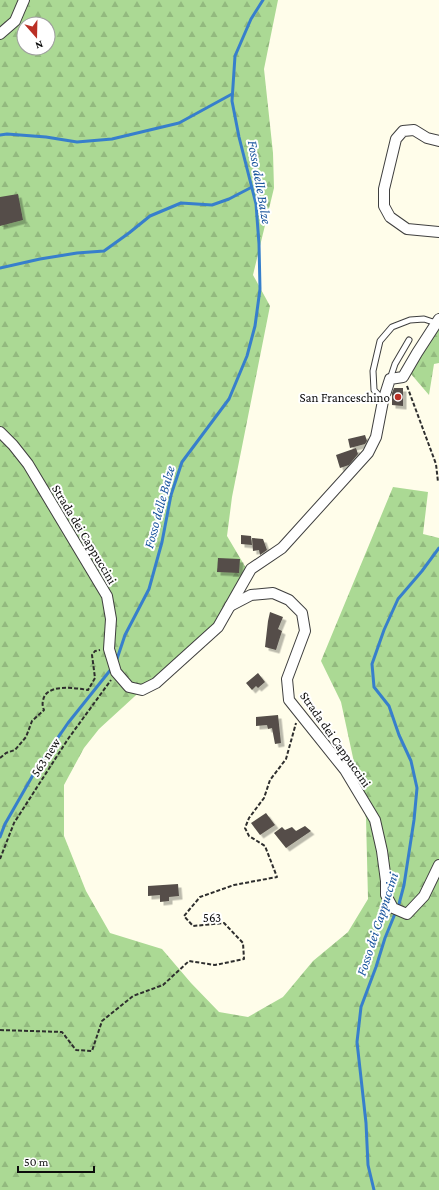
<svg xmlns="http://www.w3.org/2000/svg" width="439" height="1190" font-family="'Crimson Pro',serif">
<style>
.forest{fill:url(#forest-firs);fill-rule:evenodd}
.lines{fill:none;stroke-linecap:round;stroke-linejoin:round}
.stream{stroke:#377fcc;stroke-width:3}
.building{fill:#544e48;filter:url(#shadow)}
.service-casing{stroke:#3f3f3f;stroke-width:7}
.minor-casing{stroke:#3f3f3f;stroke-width:12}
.path{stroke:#2e2e2e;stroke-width:2;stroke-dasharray:4 2;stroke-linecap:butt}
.service{stroke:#fff;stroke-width:5}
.minor{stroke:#fff;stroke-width:10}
.poi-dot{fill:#ba2f25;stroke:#fff;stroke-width:1.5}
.labels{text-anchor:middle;stroke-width:4;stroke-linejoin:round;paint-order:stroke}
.poi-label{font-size:13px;fill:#0c0c0c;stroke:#fff;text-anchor:end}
.street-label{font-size:13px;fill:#0c0c0c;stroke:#fff}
.water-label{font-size:14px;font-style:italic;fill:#16529c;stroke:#fff}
</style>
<defs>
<pattern id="forest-firs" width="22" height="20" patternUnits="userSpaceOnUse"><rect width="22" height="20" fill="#abd994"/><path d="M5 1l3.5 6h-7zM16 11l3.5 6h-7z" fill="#92b97e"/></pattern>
<filter id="shadow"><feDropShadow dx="3.5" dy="3.5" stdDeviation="0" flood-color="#0004"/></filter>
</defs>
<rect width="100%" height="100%" fill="#fffdea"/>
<g class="forest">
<path d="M 0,0 L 278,0 L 264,69 L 273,153 L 274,188 L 253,275 L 270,306 L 232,497 L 227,536 L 249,573 L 229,610 L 99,729 L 84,748 L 64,785 L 64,836 L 86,891 L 110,933 L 162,949 L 191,983 L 219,1012 L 248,1017 L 283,997 L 313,961 L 348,932 L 368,899 L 366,818 L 341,702 L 321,661 L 393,487 L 428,492 L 423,534 L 439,538 L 439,1190 L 0,1190 ZM 24,24 L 48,24 L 48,48 L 24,48 Z"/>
<path d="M 439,327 L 439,363 L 434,364 L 429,395 L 411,374 L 427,342 Z"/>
</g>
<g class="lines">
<g class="stream">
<path d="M 0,135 L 7,134 L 46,137 L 77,142 L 112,139 L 179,123 L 232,94"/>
<path d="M 0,268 L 40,259 L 77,253 L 104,251 L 129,233 L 150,216 L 181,203 L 212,205 L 229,199 L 252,187"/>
<path d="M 116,662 L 125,635 L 149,589 L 162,542 L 171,495 L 182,462 L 229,399 L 247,356 L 255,326 L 260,289 L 259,244 L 256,204 L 239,137 L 232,101 L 235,56 L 251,19 L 263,0"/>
<path d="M 0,837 L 5,824 L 37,768 L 68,723 L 112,668"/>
<path d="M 374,1190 L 368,1165 L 366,1123 L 357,1042 L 361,1007 L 376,967 L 385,938 L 399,904 L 404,885 L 414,820 L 417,788 L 411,761 L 399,735 L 389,706 L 374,687 L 372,664 L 384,630 L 398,599 L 422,571 L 439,548"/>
</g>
</g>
<g class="building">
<path d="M 18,194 L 23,220 L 0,226 L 0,197 Z"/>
<path d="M 394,388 L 403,388 L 403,406 L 392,405 L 392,393 Z"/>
<path d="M 365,435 L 367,441 L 365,444 L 350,448 L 348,439 Z"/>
<path d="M 356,448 L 358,454 L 349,465 L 340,468 L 336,455 Z"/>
<path d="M 241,535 L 251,536 L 252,545 L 241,544 Z"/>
<path d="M 252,538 L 263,539 L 267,550 L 260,555 L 259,550 L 253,551 Z"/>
<path d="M 218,558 L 240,559 L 239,573 L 217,572 Z"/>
<path d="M 270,612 L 283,617 L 278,629 L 282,631 L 276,650 L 265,647 L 268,621 Z"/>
<path d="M 258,673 L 265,682 L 258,688 L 256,686 L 252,690 L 246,683 Z"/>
<path d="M 278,715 L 281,743 L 275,744 L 272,728 L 268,729 L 267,725 L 256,726 L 256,717 Z"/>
<path d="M 266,813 L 275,825 L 260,835 L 251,823 Z"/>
<path d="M 305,826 L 311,831 L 286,848 L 274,833 L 282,827 L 285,830 L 292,827 L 296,831 Z"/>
<path d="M 178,884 L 179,896 L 169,897 L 169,901 L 160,902 L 160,895 L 148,896 L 148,886 Z"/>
</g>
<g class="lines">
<defs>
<g id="service">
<path d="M 390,379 L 395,364 L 409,340"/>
<path d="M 383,400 L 374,390 L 373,371 L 380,341 L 392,327 L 410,320 L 424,319 L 436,323"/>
</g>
<g id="minor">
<path d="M 0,34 L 15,21 L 24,0"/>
<path d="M 439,141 L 427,138 L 414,130 L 403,131 L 396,139 L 384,189 L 384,206 L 390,217 L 407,229 L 439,232"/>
<path d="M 0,432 L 13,445 L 28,464 L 107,596 L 111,619 L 109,649 L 116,672 L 129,687 L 142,690 L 156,683 L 218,627 L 251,569 L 282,548 L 368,453 L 376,437 L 383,401 L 390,379 L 403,377 L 417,353 L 439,319"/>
<path d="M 230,606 L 251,595 L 273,593 L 289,600 L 302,613 L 305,631 L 287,679 L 289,700 L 345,770 L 375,820 L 382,851 L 386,881 L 386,895 L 393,908 L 407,914 L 424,896 L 439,865"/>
</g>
</defs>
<use href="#service" class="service-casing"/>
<use href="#minor" class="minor-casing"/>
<g class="path">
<path d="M 407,386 L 436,464 L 438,482"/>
<path d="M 0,758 L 6,753 L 15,750 L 26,737 L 32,721 L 44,710 C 43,708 42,704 43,701 C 45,683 76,688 88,690 L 95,678 L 92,655 L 95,651 L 100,650"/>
<path d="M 0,859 L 14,823 L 68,739 L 111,680"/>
<path d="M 0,1030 L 62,1032 L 76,1050 L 92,1051 L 102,1021 L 133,996 L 163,985 L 189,961 L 215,965 L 244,959 L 243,943 L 224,923 L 193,926 L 184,916 L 200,897 L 234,885 L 277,877 L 265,846 L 249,836 L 245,828 L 249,818 L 264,798 L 270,780 L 286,759 L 296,723"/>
</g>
<use href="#service" class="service"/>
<use href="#minor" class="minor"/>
</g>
<circle class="poi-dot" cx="398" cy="397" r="4"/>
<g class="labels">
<g class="poi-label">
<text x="390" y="402">San Franceschino</text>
</g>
<g class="street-label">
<text transform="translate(85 534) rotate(59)" y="5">Strada dei Cappuccini</text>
<text transform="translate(336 739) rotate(55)" y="5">Strada dei Cappuccini</text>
<text transform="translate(45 757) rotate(-57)" y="5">563 new</text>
<text x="212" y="922">563</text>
</g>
<g class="water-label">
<text transform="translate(260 182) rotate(80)" y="5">Fosso delle Balze</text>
<text transform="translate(159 507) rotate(-75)" y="5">Fosso delle Balze</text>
<text transform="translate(377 924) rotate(-72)" y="5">Fosso dei Cappuccini</text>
</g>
</g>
<g transform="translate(36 36) rotate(160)"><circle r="19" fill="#ffffff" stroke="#9e9e9e"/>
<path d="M0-3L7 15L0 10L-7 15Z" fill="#ba2f25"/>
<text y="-6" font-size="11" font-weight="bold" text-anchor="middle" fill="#0c0c0c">N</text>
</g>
<path d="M18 1166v6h76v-6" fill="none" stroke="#0c0c0c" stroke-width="2"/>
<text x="24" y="1166" font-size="12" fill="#0c0c0c" stroke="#ffffff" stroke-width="3" paint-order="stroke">50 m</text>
</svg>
